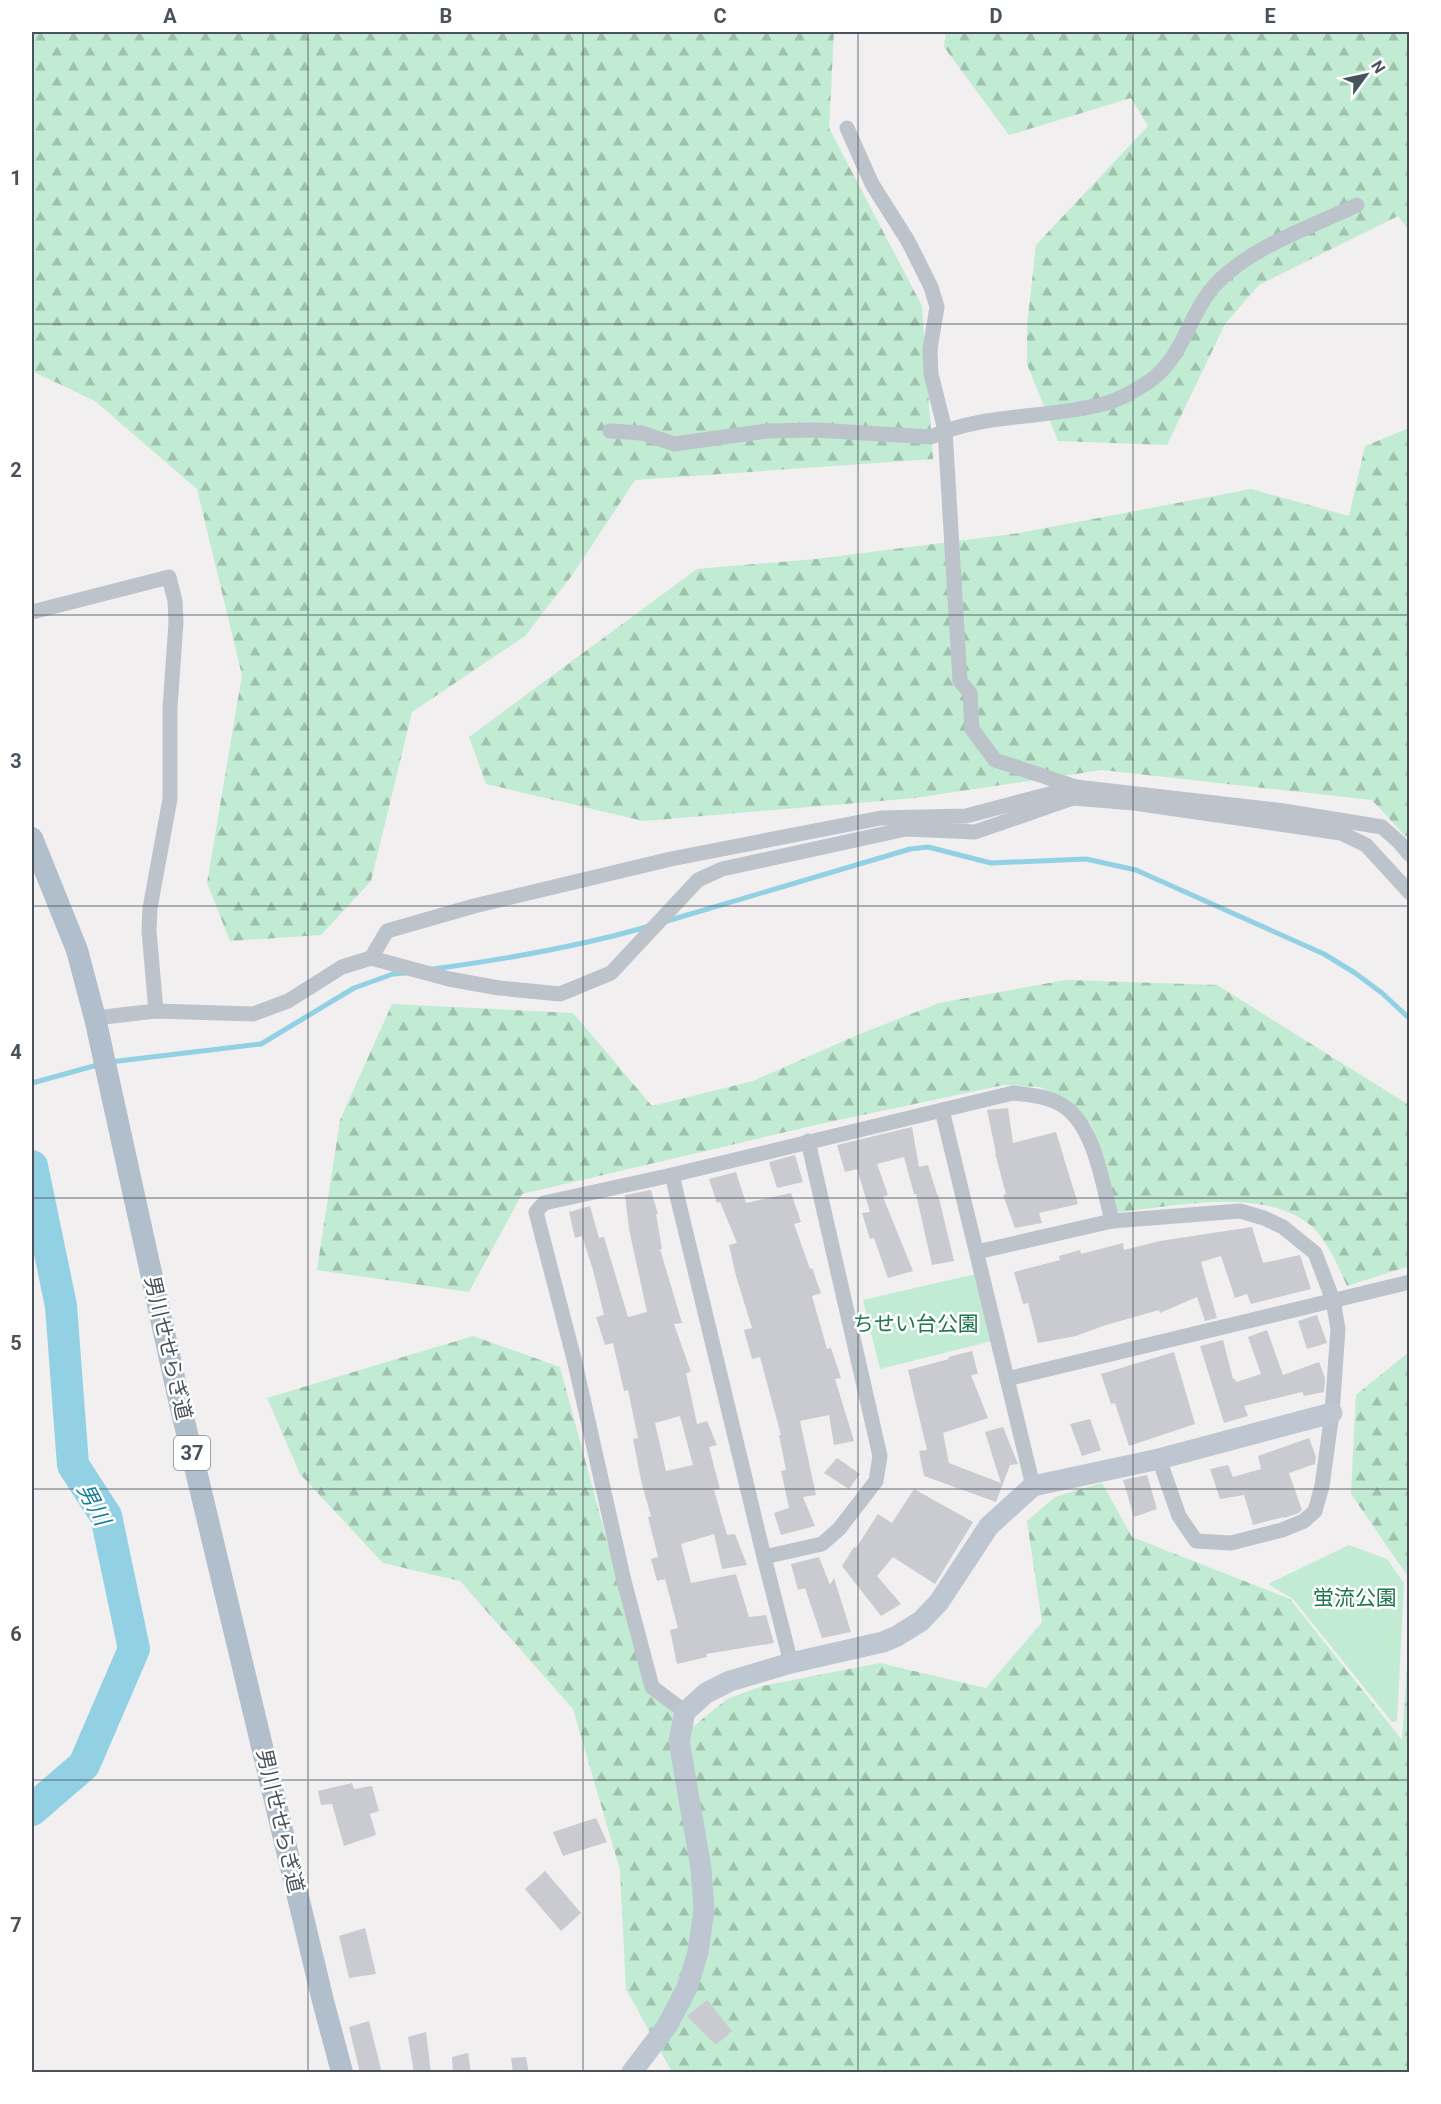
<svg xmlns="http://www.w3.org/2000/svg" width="1441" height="2104" font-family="Roboto,'Noto Sans JP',sans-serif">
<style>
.forest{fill:url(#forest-firs)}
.green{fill:#c1ebd3}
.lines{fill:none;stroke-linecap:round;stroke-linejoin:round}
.stream{stroke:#92d1e4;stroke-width:5}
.river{stroke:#92d1e4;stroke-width:32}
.building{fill:#c9cbd1;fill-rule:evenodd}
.street{stroke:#bcc3cb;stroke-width:15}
.secondary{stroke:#bec7d1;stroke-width:21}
.primary{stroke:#b1becb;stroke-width:22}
.grid{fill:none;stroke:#49525b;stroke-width:1.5;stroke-opacity:0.55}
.labels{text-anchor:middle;stroke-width:5;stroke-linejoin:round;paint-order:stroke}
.shield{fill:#fff;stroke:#80868c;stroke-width:1.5}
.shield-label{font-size:20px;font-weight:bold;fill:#49525b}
.park-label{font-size:21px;fill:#1f764d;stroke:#fff}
.street-label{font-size:21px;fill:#49525b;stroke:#fff}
.water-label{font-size:22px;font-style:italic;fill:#197e9d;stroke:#fff}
.neatline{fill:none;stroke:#49525b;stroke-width:2}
.grid-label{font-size:20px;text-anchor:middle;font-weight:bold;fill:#49525b}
</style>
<defs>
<pattern id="forest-firs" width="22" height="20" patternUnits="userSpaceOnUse" patternTransform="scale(1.5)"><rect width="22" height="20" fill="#c1ebd3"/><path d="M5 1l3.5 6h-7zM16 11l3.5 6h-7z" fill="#9fc1ae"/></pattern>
</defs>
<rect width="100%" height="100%" fill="#f1efef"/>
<g class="forest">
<path d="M 32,32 L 834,32 L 829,128 L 922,306 L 933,459 L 635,480 L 573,574 L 525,636 L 412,712 L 371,881 L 321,935 L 230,941 L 207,883 L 242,675 L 197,489 L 95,401 L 32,371 Z"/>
<path d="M 946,32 L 1409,32 L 1409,230 L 1398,216 L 1259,285 L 1225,324 L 1167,445 L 1058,441 L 1027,364 L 1027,326 L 1036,245 L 1148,126 L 1131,98 L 1009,135 L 944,47 Z"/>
<path d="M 1409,428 L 1409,840 L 1372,800 L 1102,770 L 915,798 L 644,821 L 486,784 L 469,737 L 697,569 L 816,559 L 1019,533 L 1251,489 L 1349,516 L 1365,446 Z"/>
<path d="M 1066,980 L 1217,985 L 1409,1105 L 1409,1266 L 1347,1286 C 1338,1266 1326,1237 1309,1224 C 1259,1186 1175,1207 1117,1212 L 1092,1126 L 1067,1100 L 1040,1087 L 1004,1085 L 820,1124 L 522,1194 L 469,1292 L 317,1270 L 340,1120 L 392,1004 L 573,1013 L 652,1106 L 753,1081 L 855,1036 L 939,1003 Z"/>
<path d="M 473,1336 L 560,1367 L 648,1693 L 694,1726 L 727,1699 L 762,1686 L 880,1663 L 986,1688 L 1042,1622 L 1027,1521 L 1055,1497 L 1102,1483 L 1132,1537 L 1290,1599 L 1402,1740 L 1409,1636 L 1409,2072 L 672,2072 L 626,1989 L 620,1870 L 573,1709 L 460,1581 L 383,1563 L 300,1474 L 267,1398 Z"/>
<path d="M 1409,1352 L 1409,1578 L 1351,1494 L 1356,1395 Z"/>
</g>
<g class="green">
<path d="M 980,1273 L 996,1340 L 880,1369 L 863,1300 Z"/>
<path d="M 1349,1545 L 1387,1559 L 1404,1583 L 1397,1721 L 1392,1722 L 1293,1599 L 1268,1584 Z"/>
</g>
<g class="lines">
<g class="stream">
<path d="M 667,921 L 910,849 L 928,847 L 991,863 L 1086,859 L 1136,870 L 1324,954 L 1355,973 L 1382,993 L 1410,1019"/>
<path d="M 433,969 C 507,959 578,947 650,926"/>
<path d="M 110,1062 L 261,1044 L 354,988 L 393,974 L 406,973"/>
<path d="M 32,1083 L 101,1064"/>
</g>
<path class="river" d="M 32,1166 L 61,1306 L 73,1465 L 106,1516 L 134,1649 L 84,1765 L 32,1810"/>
</g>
<g class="building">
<path d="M 1008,1108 L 1013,1143 L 1056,1132 L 1078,1204 L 1039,1213 L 1042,1223 L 1015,1228 L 1003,1195 L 1006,1194 L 995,1153 L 996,1153 L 987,1110 Z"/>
<path d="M 912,1127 L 919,1167 L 928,1165 L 937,1194 L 938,1194 L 954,1261 L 932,1265 L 916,1194 L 914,1194 L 904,1157 L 877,1164 L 888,1195 L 883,1197 L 913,1271 L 888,1278 L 874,1238 L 870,1239 L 862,1213 L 870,1212 L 857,1169 L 845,1172 L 837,1145 Z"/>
<path d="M 795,1155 L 803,1182 L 777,1188 L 769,1162 Z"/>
<path d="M 736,1172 L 746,1203 L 791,1193 L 801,1222 L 794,1224 L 810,1269 L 812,1268 L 821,1293 L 812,1296 L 827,1349 L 831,1348 L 841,1378 L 835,1379 L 854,1441 L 834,1445 L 829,1415 L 800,1421 L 816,1495 L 803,1497 L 815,1526 L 781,1535 L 774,1513 L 789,1508 L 781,1471 L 786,1470 L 779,1435 L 781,1435 L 760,1357 L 752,1359 L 744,1330 L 752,1328 L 736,1276 L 729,1245 L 737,1243 L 720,1202 L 717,1203 L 709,1179 Z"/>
<path d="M 651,1190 L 658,1214 L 656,1214 L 662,1249 L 660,1249 L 682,1323 L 674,1324 L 691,1372 L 686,1373 L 697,1424 L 707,1421 L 717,1445 L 709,1447 L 720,1489 L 714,1490 L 727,1535 L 735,1534 L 747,1565 L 722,1569 L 714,1534 L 681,1544 L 691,1583 L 736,1574 L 749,1617 L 766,1615 L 774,1643 L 706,1654 L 707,1657 L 677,1664 L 670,1630 L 678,1628 L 665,1579 L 657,1581 L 651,1559 L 658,1557 L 648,1517 L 651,1516 L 642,1485 L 633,1439 L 638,1438 L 628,1390 L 624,1391 L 613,1343 L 605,1345 L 596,1317 L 604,1315 L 593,1270 L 582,1236 L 575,1238 L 569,1212 L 590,1206 L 599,1238 L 604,1237 L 628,1317 L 647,1312 L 629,1229 L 625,1195 ZM 680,1416 L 693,1465 L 666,1471 L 655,1423 Z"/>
<path d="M 1252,1227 L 1263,1263 L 1300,1255 L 1311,1289 L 1251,1304 L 1247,1294 L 1235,1298 L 1221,1256 L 1201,1262 L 1217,1318 L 1205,1321 L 1197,1297 L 1160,1313 L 1159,1310 L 1106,1325 L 1076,1336 L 1038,1343 L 1028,1303 L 1023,1304 L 1014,1272 L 1060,1260 L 1059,1256 L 1080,1250 L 1081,1254 L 1123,1243 L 1124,1250 L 1160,1241 Z"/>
<path d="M 1317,1315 L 1327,1343 L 1307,1349 L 1298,1321 Z"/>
<path d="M 1267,1330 L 1283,1375 L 1319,1362 L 1325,1378 L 1324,1392 L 1304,1396 L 1302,1392 L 1244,1406 L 1248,1416 L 1224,1423 L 1200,1346 L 1223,1340 L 1233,1379 L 1235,1379 L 1236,1382 L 1261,1374 L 1248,1337 Z"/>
<path d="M 972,1351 L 978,1374 L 971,1375 L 988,1418 L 943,1433 L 949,1463 L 1001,1483 L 985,1432 L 1003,1427 L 1018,1464 L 1010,1465 L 996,1502 L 924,1476 L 919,1451 L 927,1450 L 908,1370 L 949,1359 L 948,1357 Z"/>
<path d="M 1174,1352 L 1195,1424 L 1129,1446 L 1115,1403 L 1111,1404 L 1101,1374 Z"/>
<path d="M 1090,1419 L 1101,1450 L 1082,1456 L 1070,1424 Z"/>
<path d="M 1309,1438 L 1316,1457 L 1315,1464 L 1289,1473 L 1302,1510 L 1299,1513 L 1284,1518 L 1284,1517 L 1253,1525 L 1244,1495 L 1220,1499 L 1210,1469 L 1228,1465 L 1233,1477 L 1261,1469 L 1258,1456 Z"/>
<path d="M 837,1458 L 860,1474 L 849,1489 L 824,1473 Z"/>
<path d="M 1147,1475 L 1157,1509 L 1134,1517 L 1123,1480 Z"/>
<path d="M 914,1489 L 973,1522 L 935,1584 L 893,1557 L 877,1576 L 901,1604 L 881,1616 L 842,1566 L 854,1547 L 856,1548 L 878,1514 L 892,1523 Z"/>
<path d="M 819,1557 L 830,1585 L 834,1578 L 851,1632 L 822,1638 L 805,1588 L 798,1590 L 791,1564 Z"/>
<path d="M 352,1783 L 354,1789 L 372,1786 L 379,1811 L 370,1814 L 376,1835 L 344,1846 L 332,1804 L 321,1805 L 318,1791 Z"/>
<path d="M 596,1818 L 607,1842 L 563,1856 L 553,1832 Z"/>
<path d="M 545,1871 L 581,1913 L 561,1931 L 525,1889 Z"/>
<path d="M 365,1928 L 376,1974 L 349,1978 L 339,1936 Z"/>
<path d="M 707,2000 L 732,2031 L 716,2045 L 687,2016 Z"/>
<path d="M 369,2021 L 382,2073 L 360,2073 L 349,2027 Z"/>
<path d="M 426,2032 L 431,2073 L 414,2073 L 408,2037 Z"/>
<path d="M 468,2053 L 471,2073 L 453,2073 L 452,2057 Z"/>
<path d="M 526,2057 L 529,2073 L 513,2073 L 511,2058 Z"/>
</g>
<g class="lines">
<g class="street">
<path d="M 847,128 L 872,184 L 908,241 L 931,287 L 937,307 L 930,349 L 931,374 L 945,430 L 960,681 L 970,693 L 972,729 L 995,760 L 1076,787 L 1284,811 L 1382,827 L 1399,842 L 1410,855"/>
<path d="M 610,431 L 642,433 L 674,444 L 767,431 L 816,430 L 931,437 C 976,416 1030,418 1078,409 C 1097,406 1113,403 1130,393 C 1138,388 1149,383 1156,376 C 1183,354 1191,311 1215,285 C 1250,247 1311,227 1357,205"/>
<path d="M 32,612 L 169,577 L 175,601 L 176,622 L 170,708 L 170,799 L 150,908 L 149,931 L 156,1011"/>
<path d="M 371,958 L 387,931 L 474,906 L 671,859 L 881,818 L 966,816 L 1076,787"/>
<path d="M 95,1018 L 156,1011 L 253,1014 L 288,1001 L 342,967 L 371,958 L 449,979 L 499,988 L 560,994 L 611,973 L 698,880 L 722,869 L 906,829 L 975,832 L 1073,798 L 1134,803 L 1341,833 L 1366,845 L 1410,893"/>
<path d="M 942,1110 L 1033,1486"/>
<path d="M 672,1175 L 764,1557 L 791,1663"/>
<path d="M 977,1252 L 1112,1221 L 1240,1211 L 1264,1218 L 1283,1227 L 1315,1253 L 1333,1300 L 1338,1329 L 1332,1413 L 1322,1486 L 1315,1511 L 1304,1521 L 1282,1530 L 1231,1543 L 1196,1541 L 1179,1516 L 1159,1459"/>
<path d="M 1007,1379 L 1410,1282"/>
<path d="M 764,1557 L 822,1544 L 839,1529 L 876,1481 L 880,1456 L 808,1141"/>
<path d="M 685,1712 L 652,1687 L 624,1581 L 575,1363 L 536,1212 L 544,1203 L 672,1175 L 1013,1093 C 1030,1095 1047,1096 1062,1105 C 1095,1125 1103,1186 1112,1221"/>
</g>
<path class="secondary" d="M 632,2072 L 667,2026 L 687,1988 L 698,1952 L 704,1910 L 701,1868 L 679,1741 L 685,1712 L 706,1693 L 730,1681 L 791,1663 L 883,1642 L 897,1636 L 921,1621 L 939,1602 L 989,1526 L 1033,1486 L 1159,1459 L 1332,1413"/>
<path class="primary" d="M 32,838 L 77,950 L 95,1018 L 179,1400 L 323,2001 L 342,2072"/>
</g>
<path class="grid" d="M 308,32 L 308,2072M 583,32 L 583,2072M 858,32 L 858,2072M 1133,32 L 1133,2072M 32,324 L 1410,324M 32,615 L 1410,615M 32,906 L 1410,906M 32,1198 L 1410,1198M 32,1489 L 1410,1489M 32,1780 L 1410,1780"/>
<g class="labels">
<rect class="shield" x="174" y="1436" width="36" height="34" rx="4.5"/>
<g class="shield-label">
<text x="192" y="1460">37</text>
</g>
<g class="park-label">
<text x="916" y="1331">ちせい台公園</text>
<text x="1355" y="1605">蛍流公園</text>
</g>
<g class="street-label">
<text transform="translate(168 1348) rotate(77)" y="7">男川せせらぎ道</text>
<text transform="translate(280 1821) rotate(77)" y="7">男川せせらぎ道</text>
</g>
<g class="water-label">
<text transform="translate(94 1504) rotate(62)" y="8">男川</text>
</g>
</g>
<rect width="1441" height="2104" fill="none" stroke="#ffffff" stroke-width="66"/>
<g transform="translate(1366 75) rotate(57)" stroke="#ffffff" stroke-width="4.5" paint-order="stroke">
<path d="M0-4.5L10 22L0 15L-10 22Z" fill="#49525b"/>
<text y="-9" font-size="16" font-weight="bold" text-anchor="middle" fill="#49525b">N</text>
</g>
<rect x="33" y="33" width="1375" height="2038" class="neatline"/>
<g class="grid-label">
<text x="170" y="23">A</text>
<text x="446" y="23">B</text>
<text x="720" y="23">C</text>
<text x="996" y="23">D</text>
<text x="1270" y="23">E</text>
<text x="16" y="185">1</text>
<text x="16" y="477">2</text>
<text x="16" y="768">3</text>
<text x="16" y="1059">4</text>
<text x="16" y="1350">5</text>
<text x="16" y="1641">6</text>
<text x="16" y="1932">7</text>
</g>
</svg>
